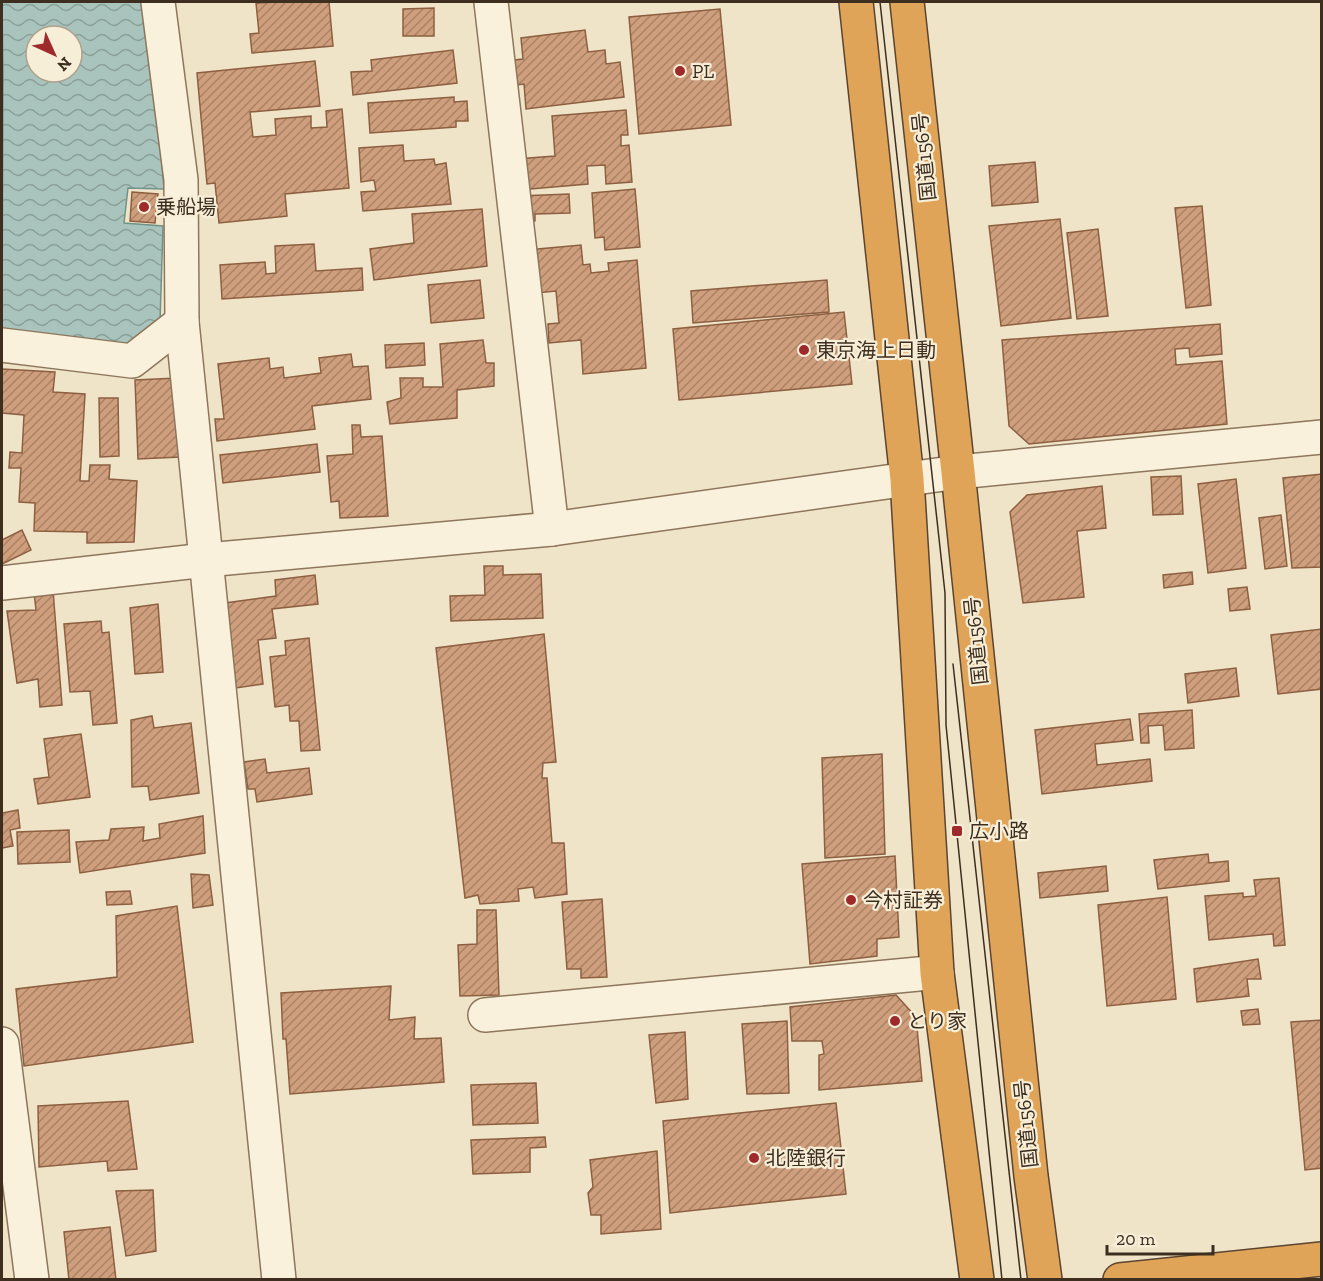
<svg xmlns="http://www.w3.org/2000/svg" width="1323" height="1281" font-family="'Zilla Slab','Noto Sans JP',serif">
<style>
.water{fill:url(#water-waves);stroke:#6f938a;stroke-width:1.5;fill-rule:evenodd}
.building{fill:url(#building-hatch);stroke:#8d5f41;stroke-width:1.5}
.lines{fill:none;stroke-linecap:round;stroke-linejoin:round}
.minor-casing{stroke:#8d765c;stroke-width:36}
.highway-casing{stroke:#5b4430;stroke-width:36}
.minor{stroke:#faf1dc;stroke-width:33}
.highway{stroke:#e0a458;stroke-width:33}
.tram{stroke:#3d2e20;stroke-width:1.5}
.poi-dot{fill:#9e2a2b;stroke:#f7eed8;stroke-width:2}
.labels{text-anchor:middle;stroke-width:4.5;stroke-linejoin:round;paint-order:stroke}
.poi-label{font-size:20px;fill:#3d2e20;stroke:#f7eed8;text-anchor:start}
.street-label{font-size:20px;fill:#3d2e20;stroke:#f7eed8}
</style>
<defs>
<pattern id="water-waves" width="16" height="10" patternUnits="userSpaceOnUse" patternTransform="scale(1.5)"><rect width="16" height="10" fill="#a9c4bc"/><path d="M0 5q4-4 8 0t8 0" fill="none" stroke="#8ba098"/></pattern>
<pattern id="building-hatch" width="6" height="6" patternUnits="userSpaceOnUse" patternTransform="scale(1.5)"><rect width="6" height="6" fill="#cf9f7d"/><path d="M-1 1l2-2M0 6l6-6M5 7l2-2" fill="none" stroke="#a98266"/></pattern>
</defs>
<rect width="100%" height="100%" fill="#f0e4c8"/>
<path class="water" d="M 2,2 L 144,2 L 157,102 L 164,189 L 128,188 L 124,223 L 163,226 L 160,322 L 137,348 L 2,334 L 3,74 ZM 36,36 L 72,36 L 72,72 L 36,72 Z"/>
<g class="building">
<path d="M 278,2 L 329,2 L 333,46 L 252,53 L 250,34 L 259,33 L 256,3 Z"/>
<path d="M 434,8 L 434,36 L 403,36 L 403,9 Z"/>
<path d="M 720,9 L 731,125 L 639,134 L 629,17 Z"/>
<path d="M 585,30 L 588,52 L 605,50 L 606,64 L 620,62 L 624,97 L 526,109 L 524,84 L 508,86 L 505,61 L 523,59 L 521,38 Z"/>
<path d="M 453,50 L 457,83 L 353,95 L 351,72 L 372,71 L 371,60 Z"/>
<path d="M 315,61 L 320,106 L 250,112 L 253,137 L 276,135 L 275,119 L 311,116 L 311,128 L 327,127 L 326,111 L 342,109 L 349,188 L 285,194 L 287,216 L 219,223 L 215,183 L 207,184 L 197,73 Z"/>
<path d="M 454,97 L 454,102 L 467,101 L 468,121 L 456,121 L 456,127 L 370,133 L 368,103 Z"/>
<path d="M 626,110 L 628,135 L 621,135 L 621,146 L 629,145 L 632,182 L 606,184 L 605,165 L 587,166 L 588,184 L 519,190 L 516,159 L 555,156 L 552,116 Z"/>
<path d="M 403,145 L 404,161 L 434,159 L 435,165 L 446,163 L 451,204 L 363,211 L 361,192 L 376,191 L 374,180 L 361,182 L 359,148 Z"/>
<path d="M 1035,162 L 1038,202 L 992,206 L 989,166 Z"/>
<path d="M 635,189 L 640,247 L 605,250 L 604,237 L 595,238 L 592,193 Z"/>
<path d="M 132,192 L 158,194 L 155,223 L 130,221 Z"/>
<path d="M 569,194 L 570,213 L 535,214 L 535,221 L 522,224 L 518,196 Z"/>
<path d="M 1202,206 L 1211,305 L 1186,308 L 1175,208 Z"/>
<path d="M 482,209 L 487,266 L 374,280 L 370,249 L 414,243 L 412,214 Z"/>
<path d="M 1060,219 L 1071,318 L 1001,326 L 989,226 Z"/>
<path d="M 1098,229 L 1108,316 L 1077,319 L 1067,233 Z"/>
<path d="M 314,244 L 316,271 L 362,268 L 363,290 L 222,299 L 220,265 L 265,262 L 266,274 L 276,273 L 275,246 Z"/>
<path d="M 581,245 L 583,265 L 590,264 L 591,273 L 609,271 L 608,263 L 637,260 L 646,368 L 583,374 L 581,340 L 549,343 L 548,324 L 559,323 L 556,291 L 536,293 L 527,250 Z"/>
<path d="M 480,280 L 484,318 L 431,323 L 428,285 Z"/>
<path d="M 827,280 L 829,312 L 693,323 L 691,291 Z"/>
<path d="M 844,312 L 852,384 L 679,400 L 673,329 Z"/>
<path d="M 1220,324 L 1222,354 L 1190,357 L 1189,348 L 1175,349 L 1176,365 L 1222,361 L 1227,424 L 1029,444 L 1009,426 L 1002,340 Z"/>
<path d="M 483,340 L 486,363 L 494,363 L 494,386 L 457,390 L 457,418 L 390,424 L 387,402 L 401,398 L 400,378 L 423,378 L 423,387 L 443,387 L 440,344 Z"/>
<path d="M 424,343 L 425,365 L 386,368 L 385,345 Z"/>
<path d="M 351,354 L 353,367 L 368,366 L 371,399 L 312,406 L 315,429 L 217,441 L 215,419 L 224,419 L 218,364 L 269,358 L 270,369 L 283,367 L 284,378 L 321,373 L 319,358 Z"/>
<path d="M 2,369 L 55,372 L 53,392 L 85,394 L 80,481 L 89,481 L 90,465 L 110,465 L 109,479 L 137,481 L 134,542 L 87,543 L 87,532 L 34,531 L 35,503 L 19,502 L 21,468 L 9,468 L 10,452 L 22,453 L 24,415 L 2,413 Z"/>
<path d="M 177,378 L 180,457 L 138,459 L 135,380 Z"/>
<path d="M 99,398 L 118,398 L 119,456 L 100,457 Z"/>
<path d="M 352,425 L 360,425 L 361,437 L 382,436 L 388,516 L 340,518 L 339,501 L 331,502 L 327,456 L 353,454 Z"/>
<path d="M 317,444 L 320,472 L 223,483 L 220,455 Z"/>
<path d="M 1322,474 L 1322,567 L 1292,568 L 1283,478 Z"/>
<path d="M 1181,476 L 1183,514 L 1153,515 L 1151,477 Z"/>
<path d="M 1236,479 L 1246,568 L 1208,573 L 1198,484 Z"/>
<path d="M 1102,486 L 1106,528 L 1077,531 L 1084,597 L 1023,603 L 1010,512 L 1027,495 Z"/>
<path d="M 1281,515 L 1287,566 L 1265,569 L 1259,518 Z"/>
<path d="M 22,530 L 31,550 L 2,564 L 2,540 Z"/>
<path d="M 484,566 L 503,566 L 503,575 L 541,574 L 543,618 L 451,621 L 450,596 L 485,595 Z"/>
<path d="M 1192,572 L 1193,584 L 1164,588 L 1163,575 Z"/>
<path d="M 315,575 L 318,604 L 272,609 L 276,638 L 258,640 L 263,684 L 236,688 L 225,603 L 276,596 L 275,580 Z"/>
<path d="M 1247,587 L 1250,609 L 1230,611 L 1228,589 Z"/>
<path d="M 53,590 L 62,705 L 40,707 L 38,679 L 17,683 L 7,611 L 36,610 L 34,592 Z"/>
<path d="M 158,604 L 163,672 L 135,674 L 130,608 Z"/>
<path d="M 101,621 L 102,633 L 109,632 L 117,723 L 93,725 L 90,691 L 70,692 L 64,624 Z"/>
<path d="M 1322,629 L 1322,689 L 1278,694 L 1271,635 Z"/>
<path d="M 544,634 L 556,762 L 543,763 L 542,778 L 547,778 L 552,843 L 564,843 L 567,894 L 535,898 L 533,887 L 518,889 L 519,901 L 480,904 L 478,895 L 465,898 L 436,648 Z"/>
<path d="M 309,638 L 320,750 L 301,751 L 299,721 L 290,721 L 289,705 L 275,707 L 270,657 L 286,655 L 285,641 Z"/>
<path d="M 1236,668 L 1239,696 L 1188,703 L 1185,674 Z"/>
<path d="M 1192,710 L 1194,748 L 1165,750 L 1163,725 L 1148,726 L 1149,743 L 1141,743 L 1139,714 Z"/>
<path d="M 152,716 L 154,728 L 191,723 L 199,793 L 150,800 L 148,786 L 132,787 L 131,720 Z"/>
<path d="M 1130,719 L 1133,740 L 1095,744 L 1097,765 L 1150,759 L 1152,781 L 1042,794 L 1035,730 Z"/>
<path d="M 81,734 L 90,797 L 38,804 L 34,779 L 49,777 L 44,739 Z"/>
<path d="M 882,754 L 885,854 L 825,858 L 822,758 Z"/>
<path d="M 265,759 L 267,773 L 309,768 L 312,794 L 257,802 L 255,789 L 248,789 L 244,762 Z"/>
<path d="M 18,810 L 20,828 L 10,830 L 13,846 L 2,848 L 2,813 Z"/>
<path d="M 203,816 L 205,853 L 80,873 L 76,842 L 109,840 L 111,829 L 144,827 L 143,841 L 160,838 L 159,824 Z"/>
<path d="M 69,830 L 70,862 L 18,864 L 17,832 Z"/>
<path d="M 1208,854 L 1209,863 L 1228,861 L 1229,881 L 1158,889 L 1154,860 Z"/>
<path d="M 895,856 L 899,937 L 877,939 L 877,956 L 810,964 L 802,864 Z"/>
<path d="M 1106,866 L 1108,891 L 1040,898 L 1038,873 Z"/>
<path d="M 191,874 L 209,875 L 213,905 L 193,908 Z"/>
<path d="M 1279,878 L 1285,945 L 1274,946 L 1273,934 L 1209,940 L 1205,896 L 1243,893 L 1243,897 L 1256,896 L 1254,880 Z"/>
<path d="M 130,891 L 132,904 L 107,905 L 106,892 Z"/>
<path d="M 1167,897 L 1176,999 L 1107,1006 L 1098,905 Z"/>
<path d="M 602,899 L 607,977 L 581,978 L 581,969 L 567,969 L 562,902 Z"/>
<path d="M 177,906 L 193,1042 L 24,1066 L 16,989 L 117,977 L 116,916 Z"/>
<path d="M 477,910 L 496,910 L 499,995 L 460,996 L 458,945 L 477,944 Z"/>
<path d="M 1258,959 L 1261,979 L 1247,979 L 1249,996 L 1197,1002 L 1194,969 Z"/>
<path d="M 391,986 L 389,1020 L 415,1017 L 414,1039 L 441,1038 L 444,1082 L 290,1094 L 286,1039 L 283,1039 L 281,993 Z"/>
<path d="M 896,995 L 916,1017 L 922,1081 L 819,1090 L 819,1055 L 824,1054 L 822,1041 L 792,1041 L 790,1007 Z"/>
<path d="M 1258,1009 L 1260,1024 L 1243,1025 L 1241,1011 Z"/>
<path d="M 1322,1020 L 1322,1168 L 1305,1170 L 1291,1022 Z"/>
<path d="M 787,1021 L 789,1093 L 747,1094 L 742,1024 Z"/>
<path d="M 685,1032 L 688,1099 L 656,1103 L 649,1035 Z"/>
<path d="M 536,1083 L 538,1123 L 473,1125 L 471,1085 Z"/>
<path d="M 128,1101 L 137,1169 L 108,1171 L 107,1161 L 39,1167 L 38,1106 Z"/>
<path d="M 836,1103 L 846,1194 L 670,1213 L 663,1121 Z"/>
<path d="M 545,1137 L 546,1147 L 530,1148 L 530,1172 L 473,1174 L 471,1140 Z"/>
<path d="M 657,1151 L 661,1229 L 601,1234 L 601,1215 L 591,1215 L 588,1193 L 593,1187 L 590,1160 Z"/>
<path d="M 153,1190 L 156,1251 L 126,1256 L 116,1191 Z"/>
<path d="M 110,1227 L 116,1280 L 69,1280 L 64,1232 Z"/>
</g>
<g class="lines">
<defs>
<g id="minor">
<path d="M 158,2 L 181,180 L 182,322 L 279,1280"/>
<path d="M 491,2 L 552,529"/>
<path d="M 2,345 L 132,361 L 182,322"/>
<path d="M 2,583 L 206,560 L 552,529 L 958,472 L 1322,437"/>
<path d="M 485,1015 L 929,973 L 937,973"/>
<path d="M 2,1044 L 32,1280"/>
</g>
<g id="highway">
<path d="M 856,2 L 907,479 L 937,973 L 977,1280"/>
<path d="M 907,2 L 958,472 L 1031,1176 L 1045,1280"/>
<path d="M 1120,1280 L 1322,1259"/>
</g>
</defs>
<use href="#minor" class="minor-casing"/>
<use href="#highway" class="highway-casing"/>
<use href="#minor" class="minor"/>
<use href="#highway" class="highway"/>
<g class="tram">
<path d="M 880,2 L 945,593 L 946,725 L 1002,1280"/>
<path d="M 953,664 L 1021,1280"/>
</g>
</g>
<g class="poi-dot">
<circle cx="680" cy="71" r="6"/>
<circle cx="144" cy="207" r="6"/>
<circle cx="804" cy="350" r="6"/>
<rect x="951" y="825" width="12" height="12" rx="3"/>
<circle cx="851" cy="900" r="6"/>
<circle cx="895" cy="1021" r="6"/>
<circle cx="754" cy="1158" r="6"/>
</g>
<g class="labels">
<g class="poi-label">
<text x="692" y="78">PL</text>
<text x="156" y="214">乗船場</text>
<text x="816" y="357">東京海上日動</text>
<text x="969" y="838">広小路</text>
<text x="863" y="907">今村証券</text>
<text x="907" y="1028">とり家</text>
<text x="766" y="1165">北陸銀行</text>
</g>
<g class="street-label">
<text transform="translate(924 157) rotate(-96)" y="7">国道156号</text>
<text transform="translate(976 641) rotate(-96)" y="7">国道156号</text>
<text transform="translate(1026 1124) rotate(-96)" y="7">国道156号</text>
</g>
</g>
<rect width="1323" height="1281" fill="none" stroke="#3d2e20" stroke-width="6"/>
<g transform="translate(54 54) rotate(135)"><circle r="28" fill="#f7eed8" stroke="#ada18e" stroke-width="1.5"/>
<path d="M0-4.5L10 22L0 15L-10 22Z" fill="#9e2a2b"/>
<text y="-9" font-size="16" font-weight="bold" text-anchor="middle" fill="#3d2e20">N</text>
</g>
<path d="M1107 1245v9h106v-9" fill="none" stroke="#3d2e20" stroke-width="3"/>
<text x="1116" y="1245" font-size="18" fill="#3d2e20" stroke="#f7eed8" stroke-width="4.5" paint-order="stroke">20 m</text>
</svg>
